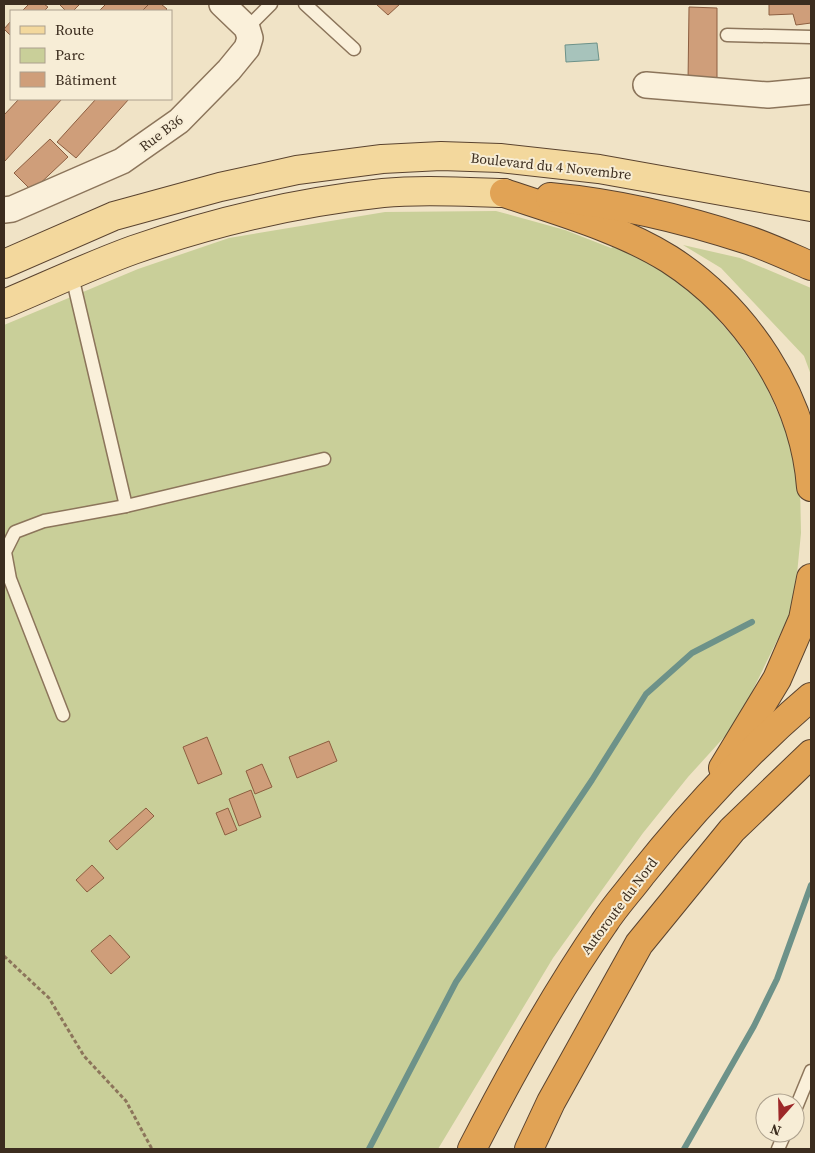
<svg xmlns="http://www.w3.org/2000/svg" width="815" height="1153" font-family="'Source Serif 4',serif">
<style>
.green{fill:#c9cf99}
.water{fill:#a7c3bb;stroke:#6d9289}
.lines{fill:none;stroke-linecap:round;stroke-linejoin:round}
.stream{stroke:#6d9289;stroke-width:6}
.building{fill:#cf9e7a;stroke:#8c5e40}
.lane-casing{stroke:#8c755b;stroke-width:15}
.street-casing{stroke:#8c755b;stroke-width:28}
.primary-casing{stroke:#5a432f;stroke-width:30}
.highway-casing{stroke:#5a432f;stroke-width:30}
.path{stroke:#8c755b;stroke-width:3;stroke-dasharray:4 2.5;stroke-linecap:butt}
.lane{stroke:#faf0da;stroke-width:12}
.street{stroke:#faf0da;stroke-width:25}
.primary{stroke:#f3d89d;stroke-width:28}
.highway{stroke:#e1a355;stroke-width:28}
.labels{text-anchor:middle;stroke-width:4;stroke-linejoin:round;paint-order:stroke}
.street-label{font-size:14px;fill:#3c2d1f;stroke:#f7edd6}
</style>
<rect width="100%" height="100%" fill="#f0e3c6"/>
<g class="green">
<path d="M 496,211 L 565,230 L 611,248 L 618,244 L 665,272 L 699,298 L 735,339 L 764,381 L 788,436 L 800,485 L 801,533 L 797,574 L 789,616 L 746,704 L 727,734 L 688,777 L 643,833 L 553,958 L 438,1149 L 4,1149 L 4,325 L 138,269 L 229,238 L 385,212 Z"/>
<path d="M 683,245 L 740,258 L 811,288 L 811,375 L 804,356 L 721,268 Z"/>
</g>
<path class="water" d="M 597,43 L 599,60 L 566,62 L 565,45 Z"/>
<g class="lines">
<g class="stream">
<path d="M 369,1149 L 456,982 L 592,780 L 646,694 L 692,653 L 752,622"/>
<path d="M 684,1149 L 754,1026 L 777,979 L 811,885"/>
</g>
</g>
<g class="building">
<path d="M 29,4 L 44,4 L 48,7 L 44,11 L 22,11 Z"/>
<path d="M 59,4 L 80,4 L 73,11 L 66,11 Z"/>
<path d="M 106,4 L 149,4 L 142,11 L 99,11 Z"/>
<path d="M 149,4 L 161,4 L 167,9 L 165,11 L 142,11 Z"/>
<path d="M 376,4 L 400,4 L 388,15 Z"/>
<path d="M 769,4 L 811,4 L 811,23 L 796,25 L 793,14 L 769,15 Z"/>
<path d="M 689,7 L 717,8 L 717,80 L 688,82 Z"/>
<path d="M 11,21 L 11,36 L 4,29 Z"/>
<path d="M 19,99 L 62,99 L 4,162 L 4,115 Z"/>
<path d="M 96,99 L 129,99 L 76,158 L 57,142 Z"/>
<path d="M 50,139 L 68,157 L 32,191 L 14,173 Z"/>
<path d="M 207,737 L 222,774 L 198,784 L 183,747 Z"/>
<path d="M 329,741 L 337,761 L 297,778 L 289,757 Z"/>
<path d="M 262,764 L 272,787 L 255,794 L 246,771 Z"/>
<path d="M 251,790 L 261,817 L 239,826 L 229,799 Z"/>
<path d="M 146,808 L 154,816 L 117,850 L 109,841 Z"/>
<path d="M 228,808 L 237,830 L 225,835 L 216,813 Z"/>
<path d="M 92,865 L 104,878 L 87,892 L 76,880 Z"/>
<path d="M 110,935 L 130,957 L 111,974 L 91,951 Z"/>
</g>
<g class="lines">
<defs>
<g id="lane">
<path d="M 305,4 L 354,49"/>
<path d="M 247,28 L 271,4"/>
<path d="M 727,35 L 811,37"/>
<path d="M 72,276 L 126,506"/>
<path d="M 63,715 L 10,579 L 5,552 L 15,532 L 44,521 L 126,506 L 324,459"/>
<path d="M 795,1110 L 811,1071"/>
<path d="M 778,1149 L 785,1133"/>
</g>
<g id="street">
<path d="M 646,85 L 768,95 L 811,91"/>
<path d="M 4,210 L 12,209 L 122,161 L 179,121 L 229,70 L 247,48 L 250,38 L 247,28 L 222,4"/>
</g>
<g id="primary">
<path d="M 4,264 L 114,216 L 220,187 L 297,170 L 382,159 L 441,156 L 500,158 L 599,169 L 811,207"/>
<path d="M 4,304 C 47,286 89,266 133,250 C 213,222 298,202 383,193 C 423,189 464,192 504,193"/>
</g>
<g id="highway">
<path d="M 504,193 C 558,211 621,229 669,259 C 745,308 804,395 811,487"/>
<path d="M 550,197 C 617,203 684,219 748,240 C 769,247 790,257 811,266"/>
<path d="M 723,768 L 777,679 L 803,619 L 811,578"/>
<path d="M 472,1149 C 512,1071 554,995 604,923 C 615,906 629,891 641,875 C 692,811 749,750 811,697"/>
<path d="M 529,1149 L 551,1102 L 639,944 L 732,830 L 811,754"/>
</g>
</defs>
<use href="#lane" class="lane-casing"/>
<use href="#street" class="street-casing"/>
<use href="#primary" class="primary-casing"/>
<use href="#highway" class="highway-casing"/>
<path class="path" d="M 4,956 L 49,998 L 84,1056 L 126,1101 L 152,1149"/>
<use href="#lane" class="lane"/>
<use href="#street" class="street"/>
<use href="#primary" class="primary"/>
<use href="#highway" class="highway"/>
</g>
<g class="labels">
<g class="street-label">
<text transform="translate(161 133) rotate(-37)" y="5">Rue B36</text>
<text transform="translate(551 166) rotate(6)" y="5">Boulevard du 4 Novembre</text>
<text transform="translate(619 906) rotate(-53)" y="5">Autoroute du Nord</text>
</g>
</g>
<rect width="815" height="1153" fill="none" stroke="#3c2d1f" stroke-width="10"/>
<rect x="10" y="10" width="162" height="90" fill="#f7edd6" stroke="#aca08d"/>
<rect x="20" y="26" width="25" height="8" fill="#f3d89d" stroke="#aca08d"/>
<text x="55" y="35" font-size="15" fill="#3c2d1f">Route</text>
<rect x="20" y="48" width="25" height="15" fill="#c9cf99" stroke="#aca08d"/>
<text x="55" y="60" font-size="15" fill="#3c2d1f">Parc</text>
<rect x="20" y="72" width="25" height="15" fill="#cf9e7a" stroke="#aca08d"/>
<text x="55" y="85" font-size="15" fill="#3c2d1f">Bâtiment</text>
<g transform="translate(780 1118) rotate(200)"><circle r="24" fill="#f7edd6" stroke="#aca08d"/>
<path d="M0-4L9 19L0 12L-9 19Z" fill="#9d2829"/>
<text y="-8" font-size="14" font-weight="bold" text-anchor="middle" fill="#3c2d1f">N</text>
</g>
</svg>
